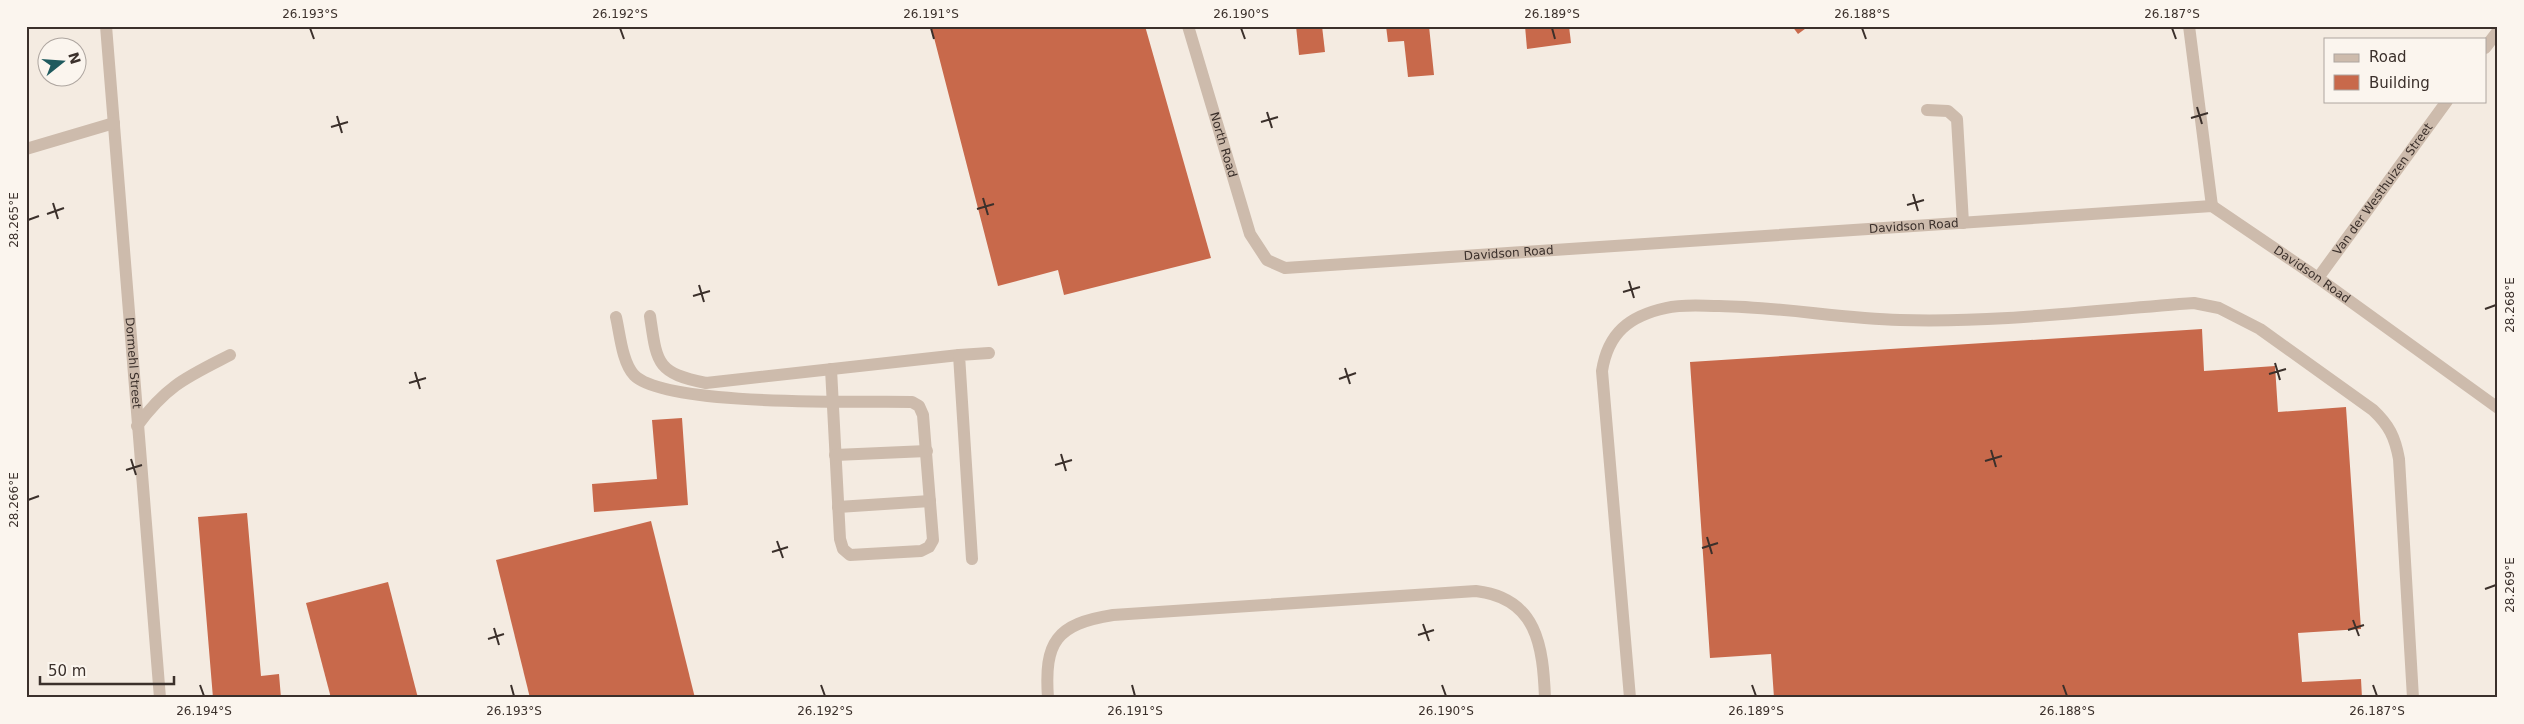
<svg xmlns="http://www.w3.org/2000/svg" width="2524" height="724" font-family="'DejaVu Sans',sans-serif">
<style>
.building{fill:#c8694b}
.lines{fill:none;stroke-linecap:round;stroke-linejoin:round}
.minor{stroke:#cdbbac;stroke-width:12}
.ticks{fill:none;stroke:#3b302b;stroke-width:2}
.labels{text-anchor:middle;stroke-width:4;stroke-linejoin:round;paint-order:stroke}
.street-label{font-size:12px;fill:#3b302b;stroke:#fbf5ee}
.neatline{fill:none;stroke:#3b302b;stroke-width:2}
.ticks-label{font-size:12px;text-anchor:middle;fill:#3b302b}
</style>
<rect width="100%" height="100%" fill="#f4ebe1"/>
<g class="building">
<path d="M 931,26 L 1145,26 L 1211,258 L 1064,295 L 1058,270 L 998,286 Z"/>
<path d="M 1296,26 L 1322,26 L 1325,52 L 1299,55 Z"/>
<path d="M 1386,26 L 1429,26 L 1434,75 L 1408,77 L 1404,41 L 1388,42 Z"/>
<path d="M 1525,26 L 1569,26 L 1571,43 L 1527,49 Z"/>
<path d="M 1792,26 L 1809,26 L 1798,34 Z"/>
<path d="M 2202,329 L 2204,371 L 2275,366 L 2278,412 L 2346,407 L 2361,629 L 2298,633 L 2302,682 L 2361,679 L 2362,698 L 1774,698 L 1771,654 L 1710,658 L 1690,362 Z"/>
<path d="M 682,418 L 688,505 L 594,512 L 592,484 L 657,479 L 652,420 Z"/>
<path d="M 247,513 L 261,676 L 279,674 L 281,698 L 213,698 L 198,517 Z"/>
<path d="M 651,521 L 695,698 L 530,698 L 496,560 Z"/>
<path d="M 388,582 L 418,698 L 331,698 L 306,603 Z"/>
</g>
<g class="lines">
<g class="minor">
<path id="s1" d="M 106,26 L 160,698"/>
<path id="s2" d="M 1188,26 L 1250,234 L 1267,260 L 1285,268 L 2212,206 L 2318,278 L 2498,408"/>
<path d="M 2189,26 L 2212,206"/>
<path d="M 2485,48 L 2498,31"/>
<path d="M 1927,110 L 1948,111 L 1957,119 L 1963,223"/>
<path d="M 26,149 L 114,123"/>
<path id="s3" d="M 2318,278 L 2447,101"/>
<path d="M 650,316 C 657,363 656,373 706,383 L 959,355"/>
<path d="M 616,317 C 620,334 622,362 634,375 C 665,407 861,401 912,402 L 919,406 L 923,415 L 933,540 L 929,547 L 921,551 L 850,555 L 843,549 L 840,539 L 831,369"/>
<path d="M 137,426 C 167,385 187,377 230,355"/>
<path d="M 835,455 L 927,451"/>
<path d="M 838,507 L 930,501"/>
<path d="M 972,559 L 959,355 L 989,353"/>
<path d="M 1048,698 C 1044,642 1056,624 1113,615 L 1476,591 C 1537,598 1543,646 1545,698"/>
<path d="M 1630,698 L 1602,371 C 1608,333 1629,316 1666,308 C 1683,304 1702,306 1719,306 C 1780,307 1840,318 1900,320 C 1998,323 2097,310 2194,303 L 2219,308 L 2260,329 L 2373,410 C 2389,425 2395,437 2399,459 L 2413,698"/>
</g>
</g>
<path class="ticks" d="M 310,28 L 314,39M 620,28 L 624,39M 931,28 L 934,39M 1241,28 L 1245,39M 1552,28 L 1555,39M 1862,28 L 1866,39M 2172,28 L 2176,39M 2197,107 L 2202,124M 1267,112 L 1272,128M 337,116 L 342,133M 2191,118 L 2208,113M 1261,122 L 1278,117M 331,127 L 348,122M 1913,194 L 1918,211M 983,198 L 988,215M 53,203 L 58,219M 1907,205 L 1924,200M 977,209 L 994,204M 47,214 L 64,208M 28,220 L 39,216M 1629,281 L 1634,298M 699,285 L 704,302M 1623,292 L 1640,287M 693,296 L 710,291M 2485,309 L 2496,305M 2275,363 L 2280,380M 1345,368 L 1350,384M 415,372 L 420,389M 2269,374 L 2286,369M 1339,379 L 1356,373M 409,383 L 426,378M 1991,450 L 1996,467M 1061,454 L 1066,471M 131,459 L 136,475M 1985,461 L 2002,456M 1055,465 L 1072,460M 126,470 L 142,465M 28,500 L 39,496M 1707,537 L 1712,554M 777,541 L 783,558M 1702,548 L 1718,543M 772,552 L 788,547M 2485,589 L 2496,585M 2353,620 L 2359,636M 1423,624 L 1429,641M 494,628 L 499,645M 2348,630 L 2364,625M 1418,635 L 1434,630M 488,639 L 504,634M 200,685 L 204,696M 511,685 L 514,696M 821,685 L 825,696M 1132,685 L 1135,696M 1442,685 L 1446,696M 1752,685 L 1756,696M 2063,685 L 2067,696M 2373,685 L 2377,696"/>
<g class="labels">
<g class="street-label">
<text dy="4" stroke="none"><textPath href="#s2" startOffset="124">North Road</textPath></text>
<text dy="4" stroke="none"><textPath href="#s3" startOffset="110">Van der Westhuizen Street</textPath></text>
<text dy="4" stroke="none"><textPath href="#s2" startOffset="898">Davidson Road</textPath></text>
<text dy="4" stroke="none"><textPath href="#s2" startOffset="492">Davidson Road</textPath></text>
<text dy="4" stroke="none"><textPath href="#s2" startOffset="1318">Davidson Road</textPath></text>
<text dy="4" stroke="none"><textPath href="#s1" startOffset="338">Dormehl Street</textPath></text>
</g>
</g>
<rect width="2524" height="724" fill="none" stroke="#fbf5ee" stroke-width="55"/>
<rect x="2324" y="38" width="162" height="65" fill="#fbf5ee" stroke="#aea6a0"/>
<rect x="2334" y="54" width="25" height="8" fill="#cdbbac" stroke="#aea6a0"/>
<text x="2369" y="62" font-size="15" fill="#3b302b">Road</text>
<rect x="2334" y="75" width="25" height="15" fill="#c8694b" stroke="#aea6a0"/>
<text x="2369" y="88" font-size="15" fill="#3b302b">Building</text>
<g transform="translate(62 62) rotate(73)"><circle r="24" fill="#fbf5ee" stroke="#aea6a0"/>
<path d="M0-4L9 19L0 12L-9 19Z" fill="#1f5a5e"/>
<text y="-8" font-size="14" font-weight="bold" text-anchor="middle" fill="#3b302b">N</text>
</g>
<path d="M40 676v8h134v-8" fill="none" stroke="#3b302b" stroke-width="2.5"/>
<text x="48" y="676" font-size="15" fill="#3b302b" stroke="#fbf5ee" stroke-width="4" paint-order="stroke">50 m</text>
<rect x="28" y="28" width="2468" height="668" class="neatline"/>
<g class="ticks-label">
<text x="310" y="18">26.193°S</text>
<text x="620" y="18">26.192°S</text>
<text x="931" y="18">26.191°S</text>
<text x="1241" y="18">26.190°S</text>
<text x="1552" y="18">26.189°S</text>
<text x="1862" y="18">26.188°S</text>
<text x="2172" y="18">26.187°S</text>
<text transform="translate(14 220) rotate(-90)" y="4">28.265°E</text>
<text transform="translate(2510 305) rotate(-90)" y="4">28.268°E</text>
<text transform="translate(14 500) rotate(-90)" y="4">28.266°E</text>
<text transform="translate(2510 585) rotate(-90)" y="4">28.269°E</text>
<text x="204" y="715">26.194°S</text>
<text x="514" y="715">26.193°S</text>
<text x="825" y="715">26.192°S</text>
<text x="1135" y="715">26.191°S</text>
<text x="1446" y="715">26.190°S</text>
<text x="1756" y="715">26.189°S</text>
<text x="2067" y="715">26.188°S</text>
<text x="2377" y="715">26.187°S</text>
</g>
</svg>
